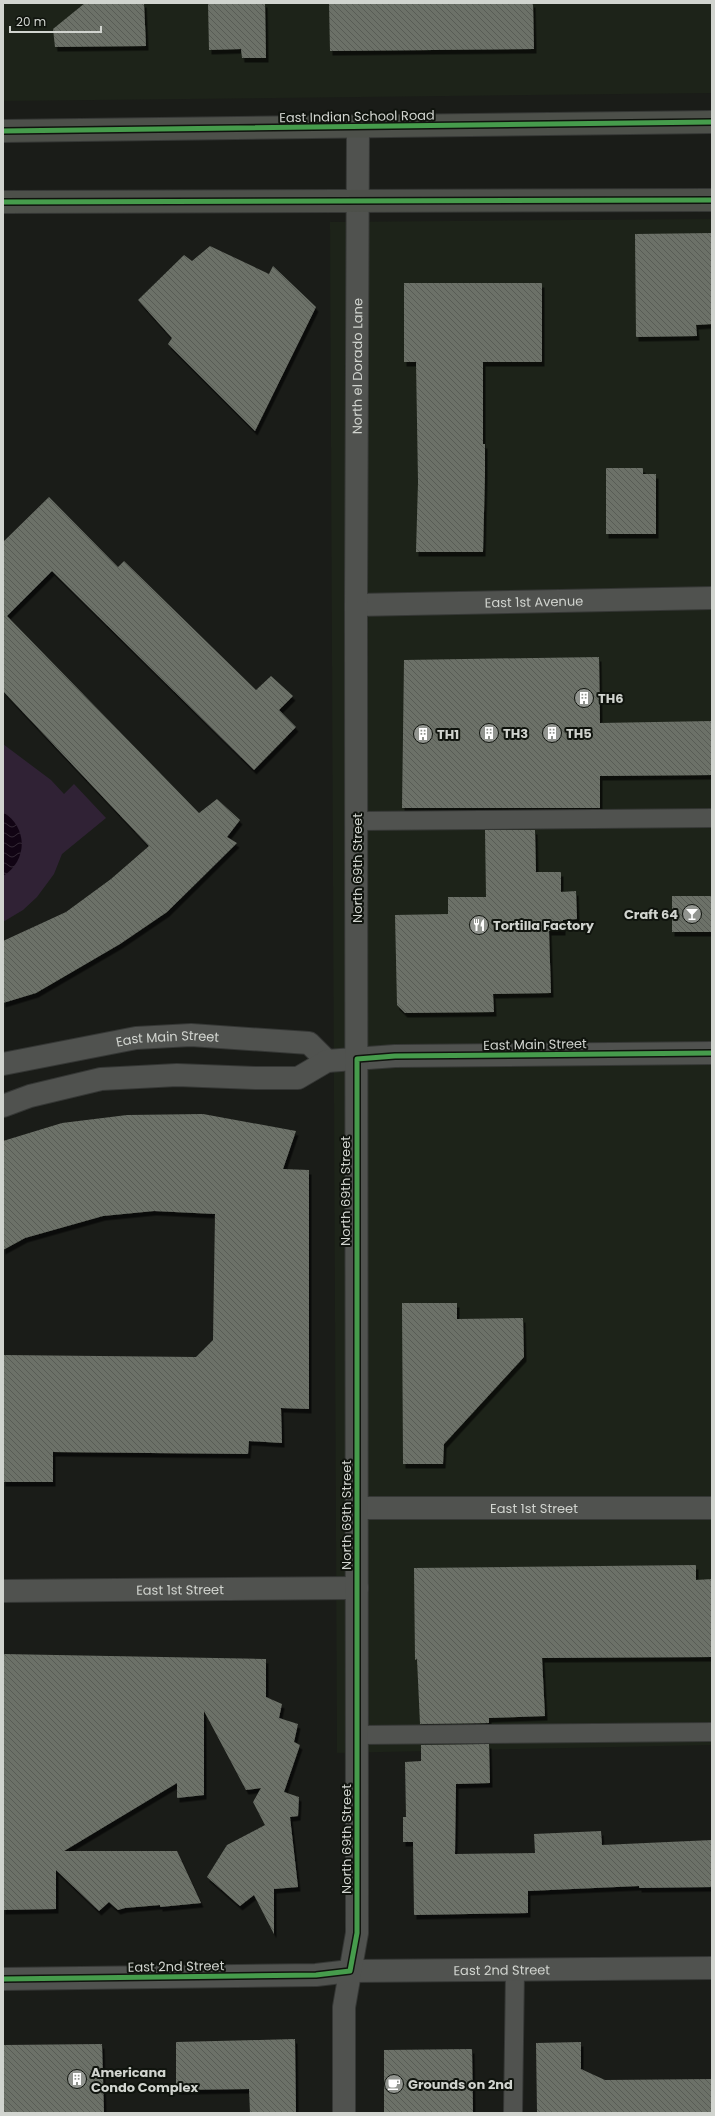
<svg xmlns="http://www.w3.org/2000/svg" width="715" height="2116" font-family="Poppins,sans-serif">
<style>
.built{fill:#1d2319}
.pitch{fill:#302235}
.water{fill:url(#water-waves)}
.building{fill:url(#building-back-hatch);filter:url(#shadow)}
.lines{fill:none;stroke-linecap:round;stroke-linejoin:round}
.service-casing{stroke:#353735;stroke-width:20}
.minor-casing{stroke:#353735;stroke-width:24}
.secondary-casing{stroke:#353735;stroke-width:24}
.service{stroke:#50524f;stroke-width:18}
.minor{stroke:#50524f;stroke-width:22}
.secondary{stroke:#4d504a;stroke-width:22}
.cycleway-casing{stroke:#10140e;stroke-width:8}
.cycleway{stroke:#469c4c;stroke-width:5}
.labels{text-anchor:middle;stroke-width:4;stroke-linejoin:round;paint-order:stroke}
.street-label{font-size:13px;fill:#d1d4cf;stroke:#10140e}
.poi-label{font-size:13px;font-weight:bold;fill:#d1d4cf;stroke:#10140e;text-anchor:start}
</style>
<defs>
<pattern id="water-waves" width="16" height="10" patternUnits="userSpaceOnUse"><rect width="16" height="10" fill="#110414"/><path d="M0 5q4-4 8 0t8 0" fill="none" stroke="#332835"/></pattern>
<pattern id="building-back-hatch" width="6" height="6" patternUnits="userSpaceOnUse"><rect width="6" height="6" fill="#6c7168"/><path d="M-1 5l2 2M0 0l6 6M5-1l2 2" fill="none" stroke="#585b55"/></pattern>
<filter id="shadow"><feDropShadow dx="2.5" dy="4.5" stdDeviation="0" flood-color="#0009"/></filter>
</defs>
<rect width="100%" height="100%" fill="#1a1c18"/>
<g class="built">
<path d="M 3,3 L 712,3 L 712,93 L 3,101 Z"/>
<path d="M 712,219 L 712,1745 L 337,1753 L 330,222 Z"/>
</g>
<path class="pitch" d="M 3,744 L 51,780 L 64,794 L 74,784 L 106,818 L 62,854 L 54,874 L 37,897 L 23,910 L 3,922 Z"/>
<path class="water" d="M 3,812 C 28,827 28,861 3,876 Z"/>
<g class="building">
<path d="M 85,3 L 144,3 L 146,46 L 55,47 L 53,29 Z"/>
<path d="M 208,3 L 265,3 L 266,58 L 242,58 L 241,49 L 209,50 Z"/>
<path d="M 329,3 L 533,3 L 534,49 L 330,51 Z"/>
<path d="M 712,233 L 712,324 L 696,325 L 697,336 L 636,337 L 635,234 Z"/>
<path d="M 210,246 L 269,274 L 273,266 L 316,307 L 255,431 L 168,344 L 172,338 L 138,300 L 184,255 L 192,261 Z"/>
<path d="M 404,283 L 542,283 L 542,362 L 483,362 L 483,444 L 485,444 L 485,473 L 483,552 L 416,552 L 418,482 L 416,362 L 404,362 Z"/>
<path d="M 606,468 L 643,468 L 643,474 L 656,474 L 656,534 L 606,534 Z"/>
<path d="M 49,497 L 118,567 L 124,561 L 256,690 L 271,676 L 293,696 L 279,710 L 296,727 L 254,770 L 52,571 L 7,616 L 199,813 L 217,799 L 240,820 L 227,837 L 237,843 L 167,912 L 120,944 L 36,993 L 3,1003 L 3,941 L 66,912 L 111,879 L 149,846 L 3,691 L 3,542 Z"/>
<path d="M 599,657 L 600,723 L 712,721 L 712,775 L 600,776 L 600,808 L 402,808 L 404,660 Z"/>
<path d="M 485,830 L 535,830 L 536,872 L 561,872 L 561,892 L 576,891 L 577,919 L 563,920 L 563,931 L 549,931 L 551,993 L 493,994 L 494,1012 L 405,1013 L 397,1005 L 395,915 L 448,914 L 448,897 L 486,897 Z"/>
<rect x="672" y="896" width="40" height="36"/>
<path d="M 203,1114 L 296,1131 L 283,1169 L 309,1170 L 309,1409 L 281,1408 L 282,1443 L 249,1441 L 248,1454 L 53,1452 L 53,1482 L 3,1482 L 3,1355 L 196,1357 L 213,1340 L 215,1214 L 154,1211 L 103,1216 L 25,1238 L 3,1250 L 3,1141 L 62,1123 L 127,1115 Z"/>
<path d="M 402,1303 L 457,1303 L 457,1319 L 523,1318 L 524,1357 L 444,1444 L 443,1464 L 403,1464 Z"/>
<path d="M 696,1565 L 696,1580 L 712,1579 L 712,1657 L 542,1658 L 545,1716 L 489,1718 L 489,1723 L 420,1724 L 417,1659 L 415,1660 L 414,1568 Z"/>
<path d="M 3,1654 L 266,1659 L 266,1697 L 282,1704 L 279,1718 L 298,1724 L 294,1742 L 300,1745 L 284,1792 L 299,1797 L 298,1816 L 290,1817 L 298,1887 L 274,1889 L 274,1934 L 254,1895 L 240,1906 L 207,1877 L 227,1845 L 265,1825 L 253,1802 L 261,1788 L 246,1790 L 204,1711 L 204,1795 L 177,1798 L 177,1783 L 64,1851 L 177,1851 L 201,1903 L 160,1907 L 160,1905 L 125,1908 L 118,1910 L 109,1902 L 99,1911 L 56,1870 L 56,1909 L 3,1910 Z"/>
<path d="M 489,1744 L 490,1783 L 456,1784 L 455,1854 L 535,1853 L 534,1834 L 601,1831 L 602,1845 L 712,1840 L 712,1887 L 639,1888 L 639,1886 L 528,1891 L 528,1913 L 414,1915 L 413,1842 L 403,1842 L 403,1817 L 406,1817 L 405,1762 L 421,1761 L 421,1745 Z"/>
<path d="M 295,2039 L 296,2113 L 250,2113 L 249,2089 L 176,2090 L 176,2042 Z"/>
<path d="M 581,2042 L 581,2069 L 605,2080 L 712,2079 L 712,2113 L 537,2113 L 536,2043 Z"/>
<path d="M 102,2044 L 104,2113 L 3,2113 L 3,2045 Z"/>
<path d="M 472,2049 L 473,2113 L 384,2113 L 384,2050 Z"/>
</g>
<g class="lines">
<defs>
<g id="service">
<path d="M 357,821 L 712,818"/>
<path d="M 357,1735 L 712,1732"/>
<path d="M 513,2113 L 515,1971"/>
</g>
<g id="minor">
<path id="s1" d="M 356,605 L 712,598"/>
<path id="s2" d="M 3,1064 L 136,1038 L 191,1035 L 309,1043 L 327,1061"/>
<path d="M 3,1106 L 30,1096 L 101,1079 L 177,1075 L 255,1078 L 298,1078 L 327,1061 L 395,1056 L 712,1053"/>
<path id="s3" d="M 357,1508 L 712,1508"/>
<path id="s4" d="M 3,1591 L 357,1588"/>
<path id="s5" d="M 3,1979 L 316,1975 L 350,1971 L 712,1968"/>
<path id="s6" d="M 344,2113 L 344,2007 L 357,1933 L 356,605 L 358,127"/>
</g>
<g id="secondary">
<path d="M 3,131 L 712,122"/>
<path d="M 3,202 L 712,200"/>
</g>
</defs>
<use href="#service" class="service-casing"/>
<use href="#minor" class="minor-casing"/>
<use href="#secondary" class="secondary-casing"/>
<use href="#service" class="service"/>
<use href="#minor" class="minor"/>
<use href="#secondary" class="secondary"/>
<defs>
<g id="cycleway">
<path d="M 3,131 L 712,122"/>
<path d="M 3,202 L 712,200"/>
<path d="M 3,1979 L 316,1975 L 350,1971 L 357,1933 L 357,1059 L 395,1056 L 712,1053"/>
</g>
</defs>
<use href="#cycleway" class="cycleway-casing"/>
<use href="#cycleway" class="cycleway"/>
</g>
<defs>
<symbol id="building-disc" viewBox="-11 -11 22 22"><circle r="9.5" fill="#91948f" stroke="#10140e"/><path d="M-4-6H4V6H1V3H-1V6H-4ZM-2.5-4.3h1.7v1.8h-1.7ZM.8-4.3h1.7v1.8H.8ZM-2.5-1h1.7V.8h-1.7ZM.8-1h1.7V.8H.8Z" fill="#fff"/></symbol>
<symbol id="bar-disc" viewBox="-11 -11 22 22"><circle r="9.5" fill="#91948f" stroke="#10140e"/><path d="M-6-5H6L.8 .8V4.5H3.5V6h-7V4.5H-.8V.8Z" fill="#fff"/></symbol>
<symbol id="restaurant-disc" viewBox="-11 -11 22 22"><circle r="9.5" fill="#91948f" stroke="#10140e"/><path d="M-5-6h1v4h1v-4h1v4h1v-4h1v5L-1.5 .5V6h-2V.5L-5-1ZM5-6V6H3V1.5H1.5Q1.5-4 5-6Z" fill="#fff"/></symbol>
<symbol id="cafe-disc" viewBox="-11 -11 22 22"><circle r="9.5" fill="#91948f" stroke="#10140e"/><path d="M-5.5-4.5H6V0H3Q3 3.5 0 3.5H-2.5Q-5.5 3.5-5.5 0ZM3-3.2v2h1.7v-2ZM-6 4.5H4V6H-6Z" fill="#fff"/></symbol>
</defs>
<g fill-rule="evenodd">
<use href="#building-disc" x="573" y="687" width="22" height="22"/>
<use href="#building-disc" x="478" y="722" width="22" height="22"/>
<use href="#building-disc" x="541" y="722" width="22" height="22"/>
<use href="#building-disc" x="412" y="723" width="22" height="22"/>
<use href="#bar-disc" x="681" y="903" width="22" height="22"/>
<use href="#restaurant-disc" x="468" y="914" width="22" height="22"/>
<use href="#building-disc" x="66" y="2068" width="22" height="22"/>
<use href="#cafe-disc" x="383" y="2073" width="22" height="22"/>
</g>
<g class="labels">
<g class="street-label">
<text transform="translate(357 116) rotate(-1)" y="5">East Indian School Road</text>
<text dy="5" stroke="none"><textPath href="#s6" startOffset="1748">North el Dorado Lane</textPath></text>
<text dy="5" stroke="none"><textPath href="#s1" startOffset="178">East 1st Avenue</textPath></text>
<text transform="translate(357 868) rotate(-90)" y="5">North 69th Street</text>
<text dy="5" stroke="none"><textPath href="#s2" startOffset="167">East Main Street</textPath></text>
<text transform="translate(535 1044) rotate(-1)" y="5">East Main Street</text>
<text transform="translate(345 1191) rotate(-90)" y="5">North 69th Street</text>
<text dy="5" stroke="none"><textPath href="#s3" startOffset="177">East 1st Street</textPath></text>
<text transform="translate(346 1515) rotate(-90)" y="5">North 69th Street</text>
<text dy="5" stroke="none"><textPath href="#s4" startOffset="177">East 1st Street</textPath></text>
<text transform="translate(346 1839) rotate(-90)" y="5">North 69th Street</text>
<text transform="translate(176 1966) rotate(-1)" y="5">East 2nd Street</text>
<text dy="5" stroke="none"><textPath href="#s5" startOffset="499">East 2nd Street</textPath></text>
</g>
<g class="poi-label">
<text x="598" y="703">TH6</text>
<text x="503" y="738">TH3</text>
<text x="566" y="738">TH5</text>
<text x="437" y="739">TH1</text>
<text x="678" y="919" text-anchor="end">Craft 64</text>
<text x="493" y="930">Tortilla Factory</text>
<text x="91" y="2077">Americana<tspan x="91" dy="15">Condo Complex</tspan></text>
<text x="408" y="2089">Grounds on 2nd</text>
</g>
</g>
<rect width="715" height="2116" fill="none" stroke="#d1d4cf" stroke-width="8"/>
<path d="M10 26v6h91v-6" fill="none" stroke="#d1d4cf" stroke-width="2"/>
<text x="16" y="26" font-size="12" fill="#d1d4cf" stroke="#10140e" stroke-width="3" paint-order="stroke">20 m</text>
</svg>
